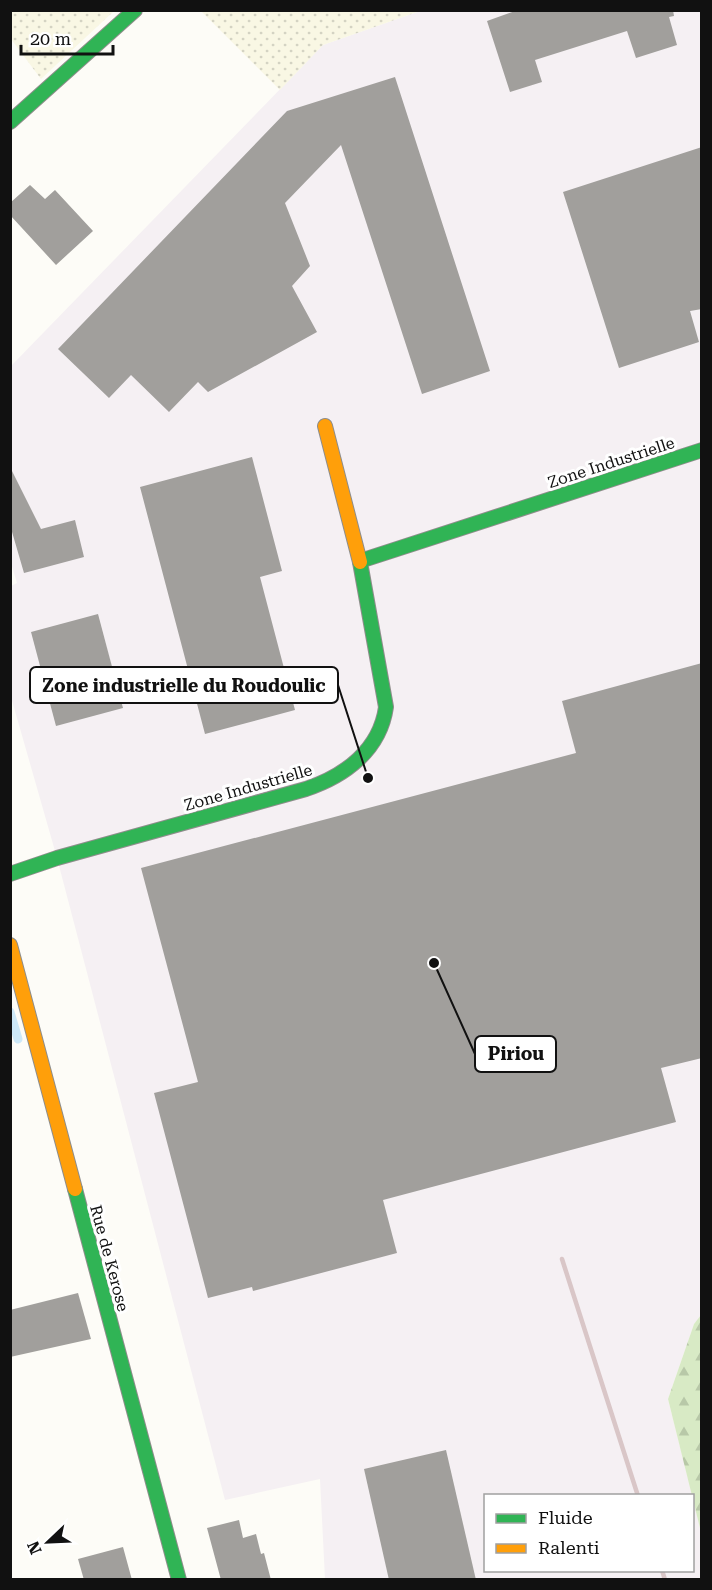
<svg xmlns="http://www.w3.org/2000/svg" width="712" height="1590" font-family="'Roboto Serif',serif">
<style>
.industrial{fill:#f5f0f3}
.farmland{fill:url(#farmland-dots)}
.forest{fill:url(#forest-firs)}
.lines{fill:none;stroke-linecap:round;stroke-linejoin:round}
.stream{stroke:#cde8f7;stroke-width:9}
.building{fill:#a19f9c}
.fast-casing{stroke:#8e8d8b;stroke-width:16}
.slow-casing{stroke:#8e8d8b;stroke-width:16}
.fast{stroke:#30b455;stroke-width:14}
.slow{stroke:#ff9f0a;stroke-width:14}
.rail{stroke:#d9c6c7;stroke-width:4.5}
.labels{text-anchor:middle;stroke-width:6;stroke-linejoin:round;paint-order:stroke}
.street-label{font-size:16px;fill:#111;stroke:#fff}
.leader{fill:none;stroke:#111;stroke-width:2}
.callout-dot{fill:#111;stroke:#fff;stroke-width:2}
.callout{fill:#fff;stroke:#111;stroke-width:2}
.callout-label{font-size:18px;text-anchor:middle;font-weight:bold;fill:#111}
</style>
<defs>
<pattern id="farmland-dots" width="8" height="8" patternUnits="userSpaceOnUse" patternTransform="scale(1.5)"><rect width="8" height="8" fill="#f9f7e4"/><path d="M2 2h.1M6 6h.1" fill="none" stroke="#d4d3c3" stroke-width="1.8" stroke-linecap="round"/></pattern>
<pattern id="forest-firs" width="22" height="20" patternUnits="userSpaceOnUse" patternTransform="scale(1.5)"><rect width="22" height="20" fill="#d8eac5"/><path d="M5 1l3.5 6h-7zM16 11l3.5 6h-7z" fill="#b8c8a8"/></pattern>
</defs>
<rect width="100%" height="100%" fill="#fdfcf7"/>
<path class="industrial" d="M 420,11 L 701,11 L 702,1315 L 694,1324 L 668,1399 L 692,1495 L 486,1496 L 486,1570 L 692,1570 L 693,1498 L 701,1532 L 701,1579 L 325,1579 L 320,1479 L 225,1500 L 57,858 L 11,697 L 11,586 L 17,583 L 10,560 L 11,366 L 323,45 Z"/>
<g class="farmland">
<path d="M 11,11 L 114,11 L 41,79 L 11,39 Z"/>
<path d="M 201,11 L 420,11 L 323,45 L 280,90 Z"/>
</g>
<path class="forest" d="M 701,1315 L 701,1532 L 668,1399 L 694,1324 Z"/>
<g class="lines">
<path class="stream" d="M 10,1012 L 18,1039"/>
</g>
<g class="building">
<path d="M 518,10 L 673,10 L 674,16 L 669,17 L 677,45 L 636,58 L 627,31 L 535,60 L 542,82 L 510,92 L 487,21 Z"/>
<path d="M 395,77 L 490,371 L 422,394 L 341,145 L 285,203 L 310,266 L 292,286 L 317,332 L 208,392 L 198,382 L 169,412 L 131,375 L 109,398 L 58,349 L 287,111 Z"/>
<path d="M 702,147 L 702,309 L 690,311 L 699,342 L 619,368 L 563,192 Z"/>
<path d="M 30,185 L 45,199 L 55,190 L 93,231 L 56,265 L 10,215 L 10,203 Z"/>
<path d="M 252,457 L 282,571 L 260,577 L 295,710 L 205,734 L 140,487 Z"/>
<path d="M 10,467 L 41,529 L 75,520 L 84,557 L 24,573 L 10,525 Z"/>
<path d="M 98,614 L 123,708 L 56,726 L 31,632 Z"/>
<path d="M 702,663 L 702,1058 L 661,1068 L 676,1122 L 383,1200 L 397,1253 L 253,1291 L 252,1287 L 208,1298 L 154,1093 L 198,1082 L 141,868 L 576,753 L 562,701 Z"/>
<path d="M 78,1293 L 91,1339 L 10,1357 L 10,1310 Z"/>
<path d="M 446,1450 L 476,1580 L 389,1580 L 364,1469 Z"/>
<path d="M 239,1520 L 243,1538 L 256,1534 L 261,1554 L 264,1553 L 271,1580 L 221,1580 L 207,1528 Z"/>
<path d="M 123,1547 L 132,1580 L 84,1580 L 78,1559 Z"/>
</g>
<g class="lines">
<defs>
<g id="fast">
<path d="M 10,122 L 135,10"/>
<path d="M 360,561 L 702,450"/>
<path d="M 10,874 L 57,858 L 306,789 C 345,776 380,750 386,707 L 360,562"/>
<path d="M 75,1189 L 179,1580"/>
</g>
<g id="slow">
<path d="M 325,426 L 360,562"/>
<path d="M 10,945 L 75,1189"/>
</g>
</defs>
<use href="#fast" class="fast-casing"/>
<use href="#slow" class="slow-casing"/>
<use href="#fast" class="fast"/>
<use href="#slow" class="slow"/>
<g class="rail">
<path d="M 562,1259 L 638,1496"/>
<path d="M 662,1570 L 665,1580"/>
</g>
</g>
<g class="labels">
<g class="street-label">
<text transform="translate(611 462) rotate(-18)" y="6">Zone Industrielle</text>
<text transform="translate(248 787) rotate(-16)" y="6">Zone Industrielle</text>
<text transform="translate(110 1258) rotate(75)" y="6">Rue de Kerose</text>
</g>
</g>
<path class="leader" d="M368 778L338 685M434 963L475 1054"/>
<g class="callout-dot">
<circle cx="368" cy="778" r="6"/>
<circle cx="434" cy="963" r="6"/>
</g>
<g class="callout">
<rect x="30" y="667" width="308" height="36" rx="6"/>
<rect x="475" y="1036" width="81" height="36" rx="6"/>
</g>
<g class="callout-label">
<text x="184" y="692">Zone industrielle du Roudoulic</text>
<text x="516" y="1060">Piriou</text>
</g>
<rect width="712" height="1590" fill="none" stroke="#111111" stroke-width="24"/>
<rect x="484" y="1494" width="210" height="78" fill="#ffffff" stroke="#a0a0a0" stroke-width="1.5"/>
<rect x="496" y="1514" width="30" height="9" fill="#30b455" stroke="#a0a0a0" stroke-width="1.5"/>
<text x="538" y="1524" font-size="18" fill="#111111">Fluide</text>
<rect x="496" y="1544" width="30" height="9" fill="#ff9f0a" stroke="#a0a0a0" stroke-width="1.5"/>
<text x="538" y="1554" font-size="18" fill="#111111">Ralenti</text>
<g transform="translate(48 1542) rotate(247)" stroke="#ffffff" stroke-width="4.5" paint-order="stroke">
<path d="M0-4.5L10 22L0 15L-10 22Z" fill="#111111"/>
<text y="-9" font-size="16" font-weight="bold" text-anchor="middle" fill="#111111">N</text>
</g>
<path d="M21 45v9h92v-9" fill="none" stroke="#111111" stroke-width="3"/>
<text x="30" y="45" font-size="18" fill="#111111" stroke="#ffffff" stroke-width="4.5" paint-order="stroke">20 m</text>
</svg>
